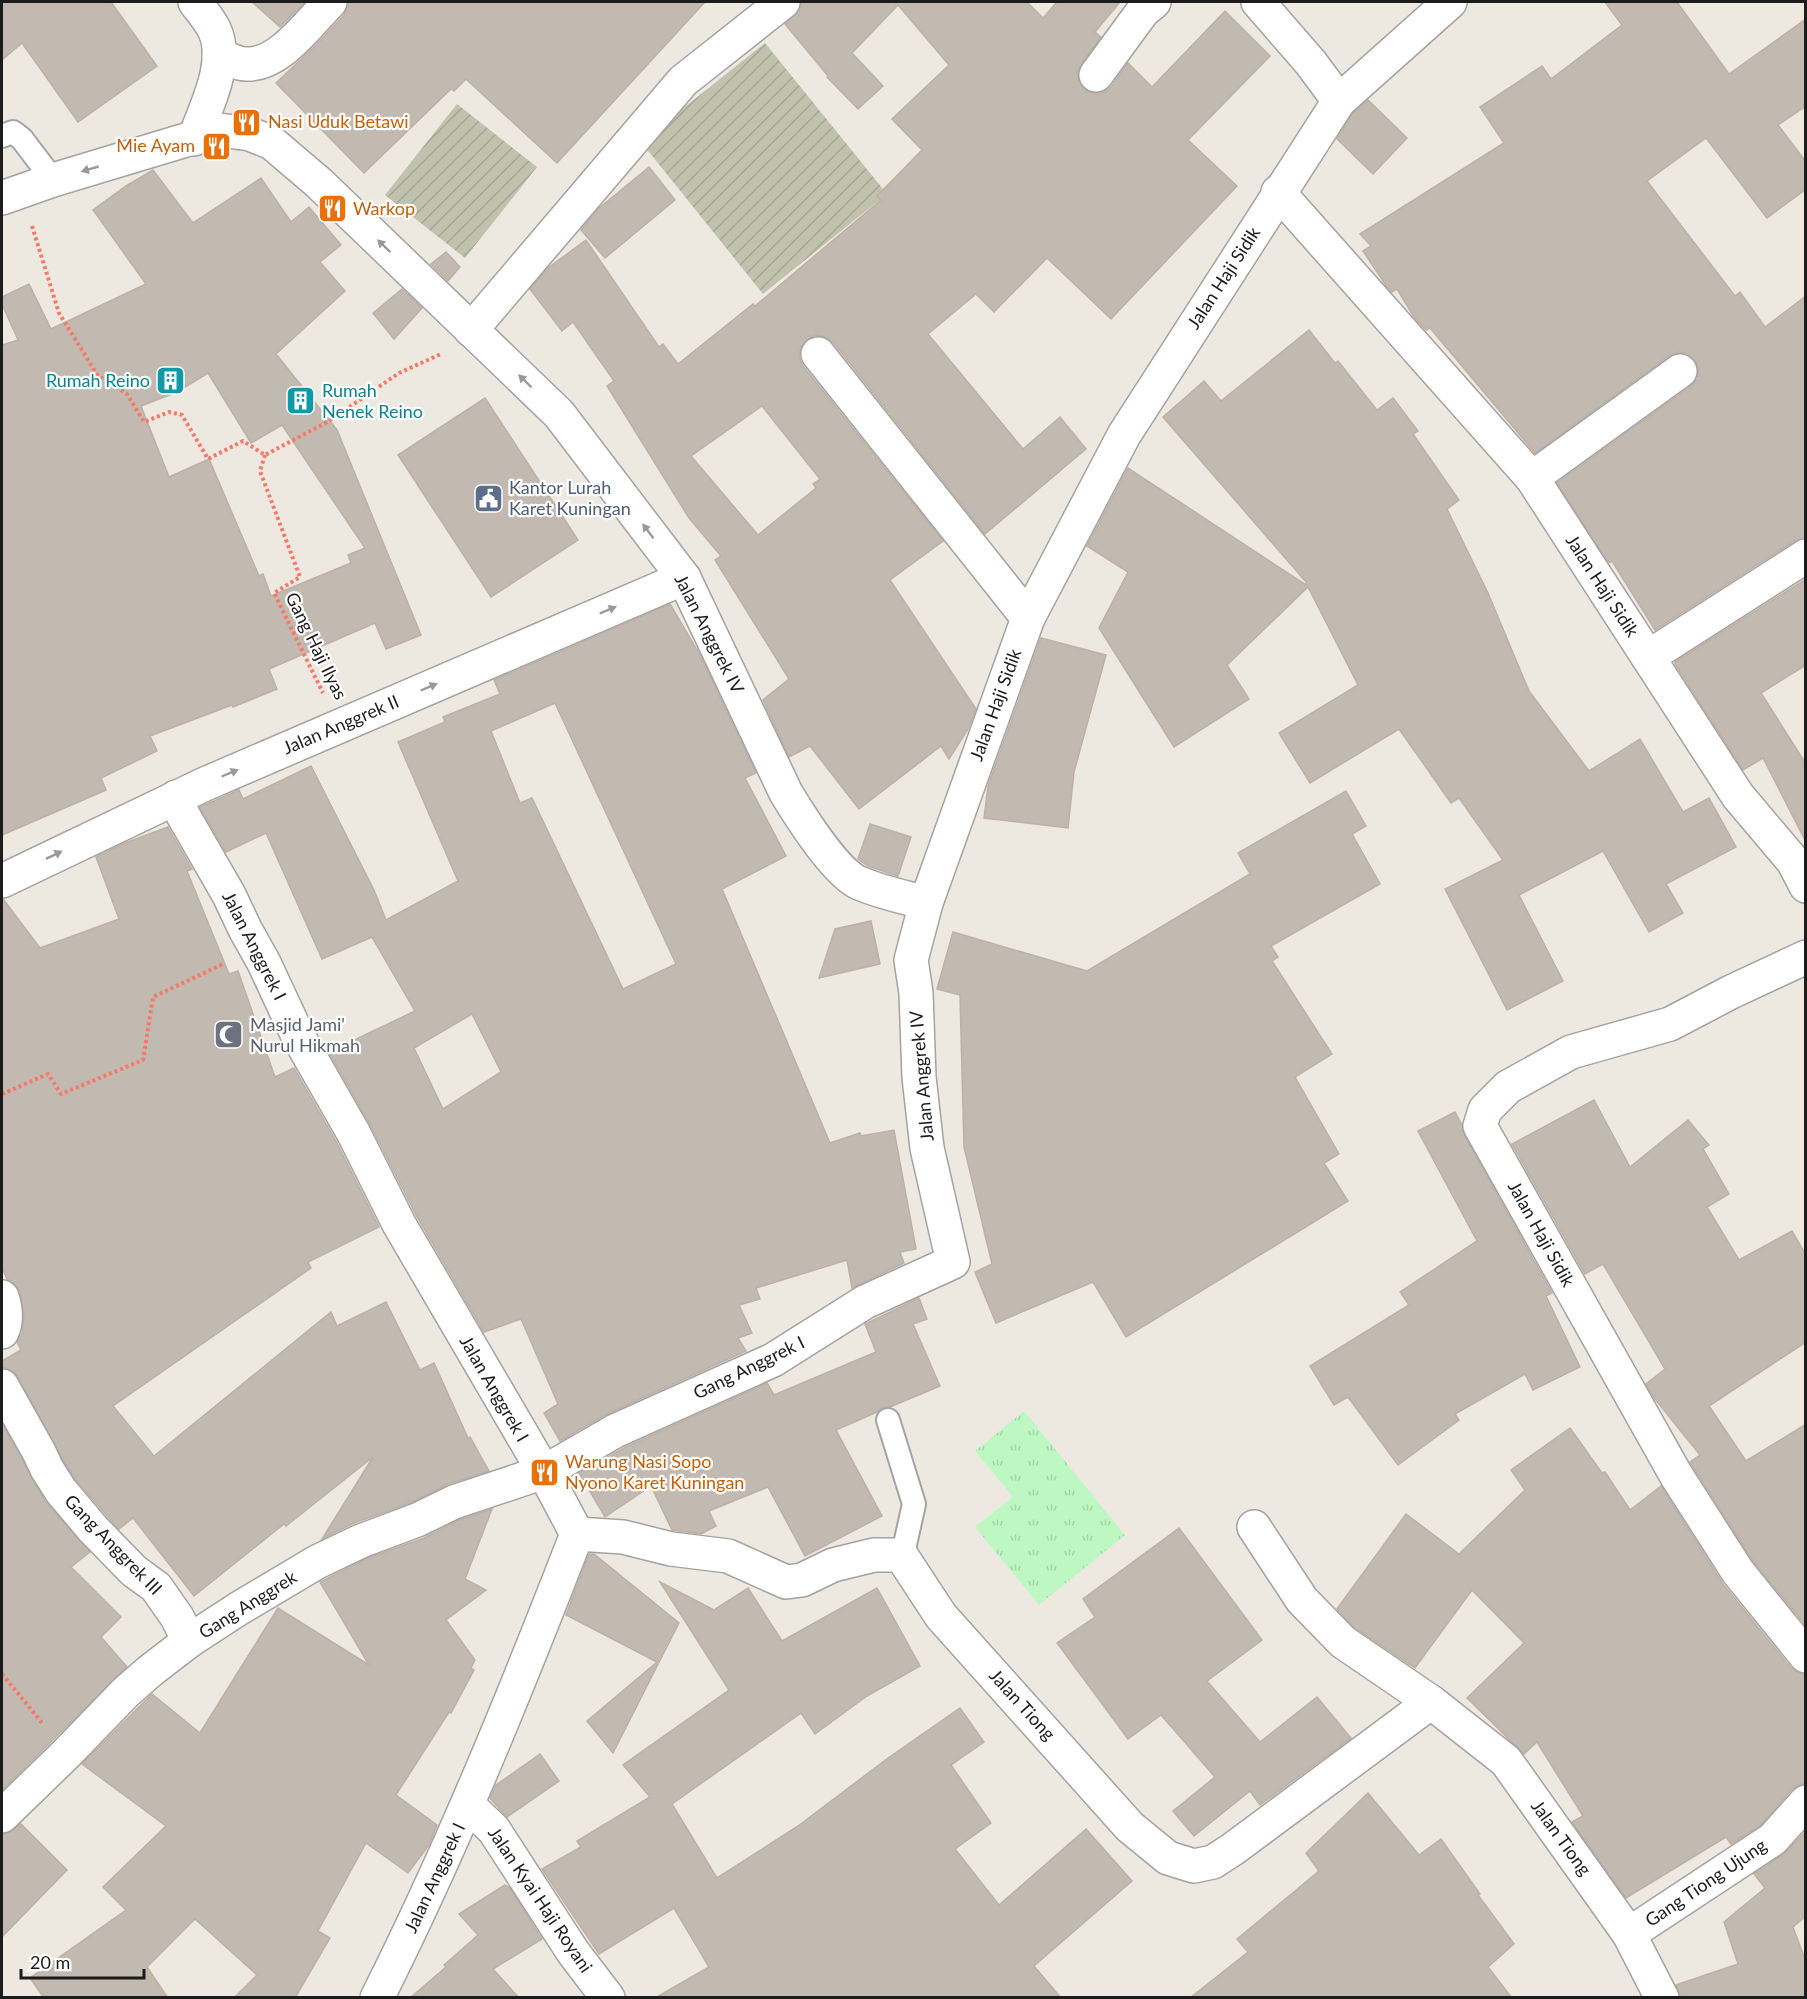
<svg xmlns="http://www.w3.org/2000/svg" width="1807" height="1999" font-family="Lato,sans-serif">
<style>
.construction{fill:url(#construction-furrows)}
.park{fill:url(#park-tufts)}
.building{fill:#c2b9b1;stroke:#bfb0a4;stroke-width:1.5;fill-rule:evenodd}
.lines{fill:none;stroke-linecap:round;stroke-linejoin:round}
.lane-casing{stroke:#a3a3a3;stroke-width:26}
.street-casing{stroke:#a3a3a3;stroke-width:36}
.path{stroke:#f87868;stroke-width:4;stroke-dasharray:3 3;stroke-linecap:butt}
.lane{stroke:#fff;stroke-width:22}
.street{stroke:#fff;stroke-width:33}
.oneway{fill:#999}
.labels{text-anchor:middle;stroke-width:4.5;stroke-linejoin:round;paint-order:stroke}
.food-label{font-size:18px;fill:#c56008;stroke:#fff;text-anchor:start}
.street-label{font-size:18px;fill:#1c1c1c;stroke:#fff}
.culture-label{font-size:18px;fill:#0d838f;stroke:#fff;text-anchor:end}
.service-label{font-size:18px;fill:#4e5e75;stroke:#fff;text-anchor:start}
.worship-label{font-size:18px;fill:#5b616d;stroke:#fff;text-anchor:start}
</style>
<defs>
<pattern id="construction-furrows" width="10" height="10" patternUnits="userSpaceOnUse" patternTransform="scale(1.5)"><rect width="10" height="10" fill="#c1c2ad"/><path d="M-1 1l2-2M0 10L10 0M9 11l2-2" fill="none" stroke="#a5a694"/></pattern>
<pattern id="park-tufts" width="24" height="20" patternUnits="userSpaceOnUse" patternTransform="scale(1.5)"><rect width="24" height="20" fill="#bdf8c3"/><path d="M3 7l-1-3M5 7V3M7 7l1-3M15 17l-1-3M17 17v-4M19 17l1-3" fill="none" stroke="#a2d4a7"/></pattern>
</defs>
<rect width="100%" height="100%" fill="#ede9e1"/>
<g class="construction">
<path d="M 765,43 L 887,194 L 763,294 L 641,142 Z"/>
<path d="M 457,104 L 537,167 L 465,258 L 385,195 Z"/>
</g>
<path class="park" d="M 1024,1411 L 1125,1535 L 1039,1605 L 975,1527 L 1013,1497 L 975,1451 Z"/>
<g class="building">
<path d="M 2,2 L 111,2 L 157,66 L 78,122 L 22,43 L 2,60 Z"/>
<path d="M 252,2 L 305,2 L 280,27 Z"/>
<path d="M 348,2 L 705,2 L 557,163 L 466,79 L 454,91 L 451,89 L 364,173 L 276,83 L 316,45 L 344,15 L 348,7 Z"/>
<path d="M 801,2 L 1027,2 L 1043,18 L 1057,2 L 1120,2 L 1095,32 L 1101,37 L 1081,64 L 1078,72 L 1079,83 L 1085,90 L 1095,94 L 1104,92 L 1111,87 L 1128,63 L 1152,87 L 1225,11 L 1270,56 L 1188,140 L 1237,186 L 1111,319 L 1047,258 L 994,312 L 976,294 L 928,334 L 1023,449 L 1060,417 L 1086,449 L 985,534 L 833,342 L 825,337 L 816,335 L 807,339 L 801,347 L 799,356 L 803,366 L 943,541 L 890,580 L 976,709 L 968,729 L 949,759 L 941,746 L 859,809 L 810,746 L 789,757 L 763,700 L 789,679 L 715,560 L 721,556 L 689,518 L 607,386 L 614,381 L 573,322 L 562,331 L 530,289 L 548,268 L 586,240 L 659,347 L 663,344 L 678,364 L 753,304 L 755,306 L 881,200 L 877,196 L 922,150 L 892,119 L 949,65 L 898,5 L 852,53 L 883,86 L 858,109 L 827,77 L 828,76 L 785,24 L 800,9 ZM 762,406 L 820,479 L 813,484 L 816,488 L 758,535 L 691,456 Z"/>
<path d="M 1605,2 L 1677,2 L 1729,74 L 1806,19 L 1806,106 L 1778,125 L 1806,162 L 1806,189 L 1767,218 L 1706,138 L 1647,181 L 1735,296 L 1740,292 L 1765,327 L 1806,296 L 1806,537 L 1796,540 L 1655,630 L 1612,561 L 1609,563 L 1557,483 L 1691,386 L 1697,379 L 1699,370 L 1695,360 L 1687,354 L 1679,352 L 1669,356 L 1535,453 L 1430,328 L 1426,330 L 1414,317 L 1397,289 L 1392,292 L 1387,287 L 1363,251 L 1371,246 L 1360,234 L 1504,143 L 1480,107 L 1542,66 L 1551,79 L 1622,25 Z"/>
<path d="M 1368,100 L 1407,138 L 1373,174 L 1337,139 L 1353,113 Z"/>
<path d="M 649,167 L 675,200 L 605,258 L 581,230 L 598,209 Z"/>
<path d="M 153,170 L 193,223 L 261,178 L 291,222 L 309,207 L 341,245 L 320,262 L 345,291 L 276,354 L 337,430 L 421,635 L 386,649 L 375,623 L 269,669 L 277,689 L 233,707 L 232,705 L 150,736 L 157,751 L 101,778 L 106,790 L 2,835 L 2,345 L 18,340 L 2,304 L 2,297 L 29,284 L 51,329 L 146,284 L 93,210 L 126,186 ZM 208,373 L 251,443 L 282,425 L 365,548 L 348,555 L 351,563 L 271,596 L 263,574 L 259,576 L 209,459 L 169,477 L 141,406 L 177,392 Z"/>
<path d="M 446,252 L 460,267 L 448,281 L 431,264 Z"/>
<path d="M 402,289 L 422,308 L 394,339 L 373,313 Z"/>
<path d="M 1309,330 L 1335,363 L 1338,361 L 1377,410 L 1393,398 L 1418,431 L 1413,434 L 1459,500 L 1447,509 L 1488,593 L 1529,691 L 1589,771 L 1640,739 L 1683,812 L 1709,798 L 1736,847 L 1666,884 L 1683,913 L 1649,932 L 1603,851 L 1519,895 L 1563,981 L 1507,1010 L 1445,889 L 1503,860 L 1459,798 L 1451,803 L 1399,729 L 1310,783 L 1279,733 L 1358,685 L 1308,587 L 1227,665 L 1249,699 L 1174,747 L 1099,628 L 1128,572 L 1087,546 L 1128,468 L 1306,585 L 1306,582 L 1163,417 L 1204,381 L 1221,401 Z"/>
<path d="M 485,398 L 578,540 L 491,597 L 398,455 Z"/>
<path d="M 1806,579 L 1806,665 L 1761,693 L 1806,764 L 1806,842 L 1763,758 L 1743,770 L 1675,664 L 1675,662 Z"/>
<path d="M 670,604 L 700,655 L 756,773 L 745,778 L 786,856 L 722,889 L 830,1143 L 860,1133 L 861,1136 L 894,1130 L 916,1249 L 900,1252 L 904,1263 L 852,1288 L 847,1260 L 756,1288 L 760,1299 L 739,1305 L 752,1333 L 738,1338 L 746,1351 L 607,1414 L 560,1441 L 544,1413 L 558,1404 L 521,1319 L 484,1332 L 416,1215 L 371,1126 L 329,1052 L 415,1011 L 372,937 L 322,959 L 266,833 L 226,852 L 200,807 L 239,790 L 243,799 L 311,766 L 374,890 L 386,920 L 458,881 L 398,742 L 445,722 L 443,717 L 500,694 L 494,680 ZM 555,703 L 676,964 L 623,989 L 532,798 L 520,803 L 491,731 ZM 472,1014 L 501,1072 L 443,1109 L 414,1048 Z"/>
<path d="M 1041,638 L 1106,655 L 1074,772 L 1068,828 L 984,818 L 988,786 Z"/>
<path d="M 1346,791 L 1366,826 L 1352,834 L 1380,884 L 1271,946 L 1278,957 L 1272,961 L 1332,1054 L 1295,1077 L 1339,1154 L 1324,1163 L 1348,1201 L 1126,1337 L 1093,1282 L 996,1323 L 975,1272 L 992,1264 L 964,1147 L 960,995 L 937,989 L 953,932 L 1087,971 L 1250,874 L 1238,853 Z"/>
<path d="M 870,824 L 911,837 L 898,876 L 868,866 L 858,859 Z"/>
<path d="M 168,827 L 192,869 L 187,871 L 229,974 L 238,971 L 275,1077 L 294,1068 L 337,1143 L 379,1227 L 308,1262 L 311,1268 L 113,1406 L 154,1456 L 331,1312 L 337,1326 L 386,1302 L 420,1370 L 434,1363 L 468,1438 L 470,1437 L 489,1471 L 446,1485 L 410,1503 L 354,1523 L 322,1539 L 373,1457 L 286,1526 L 284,1524 L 194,1596 L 133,1518 L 119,1529 L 107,1516 L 76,1480 L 63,1460 L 18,1377 L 11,1370 L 2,1367 L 2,1361 L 21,1350 L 17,1342 L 22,1333 L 24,1315 L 20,1291 L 15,1284 L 7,1279 L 2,1268 L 2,900 L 3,899 L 40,948 L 119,919 L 96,857 L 125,843 Z"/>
<path d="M 871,921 L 880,964 L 819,978 L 835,929 Z"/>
<path d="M 1594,1100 L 1630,1167 L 1688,1120 L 1709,1145 L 1703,1149 L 1729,1194 L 1707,1207 L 1739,1260 L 1792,1231 L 1806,1255 L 1806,1342 L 1709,1406 L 1746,1461 L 1806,1424 L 1806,1626 L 1753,1561 L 1690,1462 L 1700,1455 L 1655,1399 L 1646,1384 L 1665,1369 L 1603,1264 L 1585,1274 L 1512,1144 Z"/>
<path d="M 1455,1112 L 1462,1125 L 1464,1135 L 1552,1293 L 1546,1296 L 1580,1367 L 1533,1390 L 1525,1374 L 1455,1414 L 1459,1420 L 1398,1465 L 1348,1397 L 1334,1405 L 1310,1366 L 1409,1305 L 1400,1292 L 1477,1241 L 1418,1131 Z"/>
<path d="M 919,1298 L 927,1319 L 913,1324 L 940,1386 L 890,1407 L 883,1407 L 877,1412 L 836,1430 L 882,1516 L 805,1556 L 768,1487 L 709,1511 L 716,1526 L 701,1534 L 672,1530 L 651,1486 L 605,1517 L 579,1473 L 624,1448 L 767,1383 L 774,1395 L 876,1352 L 865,1324 Z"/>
<path d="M 2,1423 L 45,1501 L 90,1552 L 71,1567 L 121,1617 L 101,1637 L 127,1667 L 2,1790 Z"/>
<path d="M 1570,1428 L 1602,1473 L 1605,1472 L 1630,1510 L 1661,1486 L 1723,1584 L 1791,1668 L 1799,1673 L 1806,1674 L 1806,1784 L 1800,1784 L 1792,1789 L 1761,1825 L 1731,1844 L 1726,1837 L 1626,1898 L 1572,1822 L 1583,1816 L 1537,1742 L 1524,1754 L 1467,1698 L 1524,1643 L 1472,1590 L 1415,1668 L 1355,1628 L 1337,1609 L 1406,1514 L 1459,1554 L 1525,1490 L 1511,1470 Z"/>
<path d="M 492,1509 L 465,1579 L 486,1590 L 446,1620 L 475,1660 L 471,1668 L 474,1670 L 451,1713 L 449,1712 L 396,1795 L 437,1825 L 429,1845 L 408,1873 L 366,1843 L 318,1931 L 330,1938 L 295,1998 L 234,1998 L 257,1975 L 195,1919 L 147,1967 L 168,1998 L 44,1998 L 30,1978 L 126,1910 L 103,1887 L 166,1826 L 82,1764 L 152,1694 L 200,1733 L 278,1608 L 369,1665 L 320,1582 L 368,1558 L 424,1538 L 461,1519 Z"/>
<path d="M 1179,1528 L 1262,1640 L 1207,1681 L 1260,1742 L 1317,1697 L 1351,1738 L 1260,1805 L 1250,1791 L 1194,1836 L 1173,1811 L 1215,1777 L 1161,1715 L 1128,1739 L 1057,1643 L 1095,1617 L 1083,1599 Z"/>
<path d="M 589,1554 L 594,1554 L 679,1623 L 613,1753 L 587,1721 L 657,1662 L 566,1615 Z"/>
<path d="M 660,1582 L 714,1610 L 748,1588 L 782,1641 L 877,1588 L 920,1666 L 867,1696 L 815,1734 L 801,1713 L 672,1804 L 717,1878 L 798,1826 L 888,1758 L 960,1708 L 984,1742 L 951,1765 L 991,1823 L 955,1849 L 999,1905 L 1086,1829 L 1132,1881 L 1034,1966 L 1061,1998 L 655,1998 L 709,1967 L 674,1908 L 599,1954 L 542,1869 L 581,1847 L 577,1841 L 650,1797 L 623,1765 L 729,1690 Z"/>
<path d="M 540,1754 L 559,1781 L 507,1817 L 490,1798 L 496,1785 Z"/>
<path d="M 1368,1793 L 1419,1855 L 1441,1839 L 1480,1894 L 1478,1895 L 1514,1944 L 1488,1967 L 1512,1998 L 1190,1998 L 1248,1952 L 1237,1939 L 1319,1871 L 1306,1853 Z"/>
<path d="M 21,1824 L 67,1870 L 2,1937 L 2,1834 L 7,1834 Z"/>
<path d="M 1806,1831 L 1806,1916 L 1793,1927 L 1806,1962 L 1806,1998 L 1681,1998 L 1676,1985 L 1738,1964 L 1724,1922 L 1765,1888 L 1754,1874 L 1784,1854 Z"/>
<path d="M 505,1885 L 510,1888 L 542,1939 L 493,1969 L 519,1998 L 410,1998 L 446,1967 L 444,1965 L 478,1935 L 459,1914 Z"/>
</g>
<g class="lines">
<defs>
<g id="lane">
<path d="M 2,136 L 13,132 L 22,139 L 53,180"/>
<path d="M 888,1420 L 914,1504 L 904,1549 L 901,1555"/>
</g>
<g id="street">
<path d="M 1258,2 L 1311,63 L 1339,101"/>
<path d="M 219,55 C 227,58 237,64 246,64 C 279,66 309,23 330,2"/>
<path d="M 1096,75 L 1143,11 L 1154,2"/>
<path d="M 194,139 C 206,108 230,61 214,29 C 209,19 201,10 195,2"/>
<path d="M 1278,192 L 1532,478 L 1738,796 L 1793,861 L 1806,886"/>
<path d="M 2,198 L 53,180 L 219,130 L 250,134 L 272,143 L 319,183 L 559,414 L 684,578 L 786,793 C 800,816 835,872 859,883 C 880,892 904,897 926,903"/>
<path d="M 471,330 L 683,81 L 783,2"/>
<path d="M 818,354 L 1028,618"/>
<path d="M 1532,478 L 1680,371"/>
<path d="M 1648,657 L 1806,556"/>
<path d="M 176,797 L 183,815 L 229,895 L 245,929 L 264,963 L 298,1036 L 354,1134 L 399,1224 L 544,1472 L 577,1534 C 516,1691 453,1847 377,1998"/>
<path d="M 2,881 L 205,784 L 684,578"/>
<path d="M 1806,957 L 1731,992 L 1670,1024 L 1571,1052 L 1508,1087 L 1485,1110 L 1480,1126 L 1676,1475 L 1738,1572 L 1806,1656"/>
<path d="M 2,1297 C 6,1309 7,1321 2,1332"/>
<path d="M 2,1386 L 39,1452 L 47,1469 L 61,1491 L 93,1529 L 134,1571 L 156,1587 L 177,1617 L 189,1641"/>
<path d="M 1254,1527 L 1302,1600 L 1343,1642 L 1431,1702 L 1506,1761 L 1629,1934 L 1662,1998"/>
<path d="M 577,1534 L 623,1537 L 671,1549 L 728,1556 L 786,1582 L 802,1580 L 833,1565 L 874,1555 L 901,1555 L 941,1616 L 1130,1827 L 1168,1858 L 1194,1866 L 1213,1862 L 1233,1849 L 1431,1702"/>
<path d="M 468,1805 L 494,1830 L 573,1952 L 608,1998"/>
<path d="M 2,1816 L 67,1753 L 126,1692 L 150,1671 L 189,1641 L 238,1609 L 317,1562 L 361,1541 L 417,1520 L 454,1502 L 544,1472 L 615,1431 L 773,1360 L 865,1302 L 953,1262 L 927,1148 L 919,1077 L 916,993 L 911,960 L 926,903 L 1028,618 L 1124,435 L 1339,101 L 1450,2"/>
<path d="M 1629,1934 L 1773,1839 L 1806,1802"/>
</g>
</defs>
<use href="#lane" class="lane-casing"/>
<use href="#street" class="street-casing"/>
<g class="path">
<path d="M 32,226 L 59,313 L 98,376 L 127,394 L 144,422 L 169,412 L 182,415 L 208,459 L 243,441 L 265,455 L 329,421 L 399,373 L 441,354"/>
<path d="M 265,455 L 260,471 L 300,577 L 274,593 L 323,693"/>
<path d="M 2,1094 L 48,1074 L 61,1094 L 143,1060 L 153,997 L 223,964"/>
<path d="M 2,1674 L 43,1724"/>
</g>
<use href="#lane" class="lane"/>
<use href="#street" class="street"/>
</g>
<defs><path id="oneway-solid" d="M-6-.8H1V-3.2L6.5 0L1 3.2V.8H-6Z" transform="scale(1.5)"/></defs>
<g class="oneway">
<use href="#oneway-solid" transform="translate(90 169) rotate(164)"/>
<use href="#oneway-solid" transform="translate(384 246) rotate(-136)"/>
<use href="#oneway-solid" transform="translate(525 381) rotate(-136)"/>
<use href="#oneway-solid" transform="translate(648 531) rotate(-127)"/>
<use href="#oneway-solid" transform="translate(608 610) rotate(-23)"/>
<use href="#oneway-solid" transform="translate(429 687) rotate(-23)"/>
<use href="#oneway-solid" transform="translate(230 773) rotate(-23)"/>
<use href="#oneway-solid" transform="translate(54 855) rotate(-26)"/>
</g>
<defs>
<symbol id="restaurant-square" viewBox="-11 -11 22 22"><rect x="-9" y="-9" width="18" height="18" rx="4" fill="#e8710a" stroke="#fff"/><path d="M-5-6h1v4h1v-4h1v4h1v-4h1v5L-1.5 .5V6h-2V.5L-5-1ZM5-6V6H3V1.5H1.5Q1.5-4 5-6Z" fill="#fff"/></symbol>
<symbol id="building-square" viewBox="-11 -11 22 22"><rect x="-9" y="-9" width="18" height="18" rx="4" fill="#0f9aa8" stroke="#fff"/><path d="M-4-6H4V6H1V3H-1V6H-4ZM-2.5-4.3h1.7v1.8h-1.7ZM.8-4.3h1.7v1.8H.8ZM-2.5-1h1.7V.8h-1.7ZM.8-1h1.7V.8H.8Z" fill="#fff"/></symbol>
<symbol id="civic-square" viewBox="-11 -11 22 22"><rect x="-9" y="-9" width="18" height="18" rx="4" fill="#5c6f8a" stroke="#fff"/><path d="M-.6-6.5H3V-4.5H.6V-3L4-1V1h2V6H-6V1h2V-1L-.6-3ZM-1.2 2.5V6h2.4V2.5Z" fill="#fff"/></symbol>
<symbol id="mosque-square" viewBox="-11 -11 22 22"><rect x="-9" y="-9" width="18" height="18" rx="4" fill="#6b7280" stroke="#fff"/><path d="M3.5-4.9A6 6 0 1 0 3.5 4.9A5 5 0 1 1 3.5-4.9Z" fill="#fff"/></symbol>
</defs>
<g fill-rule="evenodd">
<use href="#restaurant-square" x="230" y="106" width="33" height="33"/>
<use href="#restaurant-square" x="200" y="130" width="33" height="33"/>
<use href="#restaurant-square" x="316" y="192" width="33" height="33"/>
<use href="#building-square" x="154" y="364" width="33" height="33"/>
<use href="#building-square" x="284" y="384" width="33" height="33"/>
<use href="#civic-square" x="472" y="482" width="33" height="33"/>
<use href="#mosque-square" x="212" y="1018" width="33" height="33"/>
<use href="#restaurant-square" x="528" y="1456" width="33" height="33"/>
</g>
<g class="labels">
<g class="food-label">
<text x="268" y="128">Nasi Uduk Betawi</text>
<text x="195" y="152" text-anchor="end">Mie Ayam</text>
<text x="353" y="215">Warkop</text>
<text x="565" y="1468">Warung Nasi Sopo<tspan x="565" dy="21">Nyono Karet Kuningan</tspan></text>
</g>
<g class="street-label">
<text transform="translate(1224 278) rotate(-57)" y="6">Jalan Haji Sidik</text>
<text transform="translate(1602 586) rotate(57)" y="6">Jalan Haji Sidik</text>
<text transform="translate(709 634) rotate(63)" y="6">Jalan Anggrek IV</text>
<text transform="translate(316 646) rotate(64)" y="6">Gang Haji Ilyas</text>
<text transform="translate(996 705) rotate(-70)" y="6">Jalan Haji Sidik</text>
<text transform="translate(341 725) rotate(-23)" y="6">Jalan Anggrek II</text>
<text transform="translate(254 946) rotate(63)" y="6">Jalan Anggrek I</text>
<text transform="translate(922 1076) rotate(-95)" y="6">Jalan Anggrek IV</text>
<text transform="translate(1541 1234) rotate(61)" y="6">Jalan Haji Sidik</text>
<text transform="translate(749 1368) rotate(-26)" y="6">Gang Anggrek I</text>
<text transform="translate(494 1389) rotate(60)" y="6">Jalan Anggrek I</text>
<text transform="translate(113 1545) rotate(46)" y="6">Gang Anggrek III</text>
<text transform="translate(248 1605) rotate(-32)" y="6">Gang Anggrek</text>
<text transform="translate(1022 1705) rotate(48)" y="6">Jalan Tiong</text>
<text transform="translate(1561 1838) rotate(54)" y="6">Jalan Tiong</text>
<text transform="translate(435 1878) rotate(-65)" y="6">Jalan Anggrek I</text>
<text transform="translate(1706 1883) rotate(-34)" y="6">Gang Tiong Ujung</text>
<text transform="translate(540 1900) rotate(56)" y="6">Jalan Kyai Haji Royani</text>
</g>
<g class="culture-label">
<text x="150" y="387">Rumah Reino</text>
<text x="322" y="397" text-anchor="start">Rumah<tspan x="322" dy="21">Nenek Reino</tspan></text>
</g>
<g class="service-label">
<text x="509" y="494">Kantor Lurah<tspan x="509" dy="21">Karet Kuningan</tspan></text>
</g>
<g class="worship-label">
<text x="250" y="1031">Masjid Jami'<tspan x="250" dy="21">Nurul Hikmah</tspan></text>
</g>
</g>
<rect width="1807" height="1999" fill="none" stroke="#1c1c1c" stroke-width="6"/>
<path d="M21 1969v9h123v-9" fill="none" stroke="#1c1c1c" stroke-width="3"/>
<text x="30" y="1969" font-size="18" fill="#1c1c1c" stroke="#ffffff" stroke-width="4.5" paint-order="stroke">20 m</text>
</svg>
